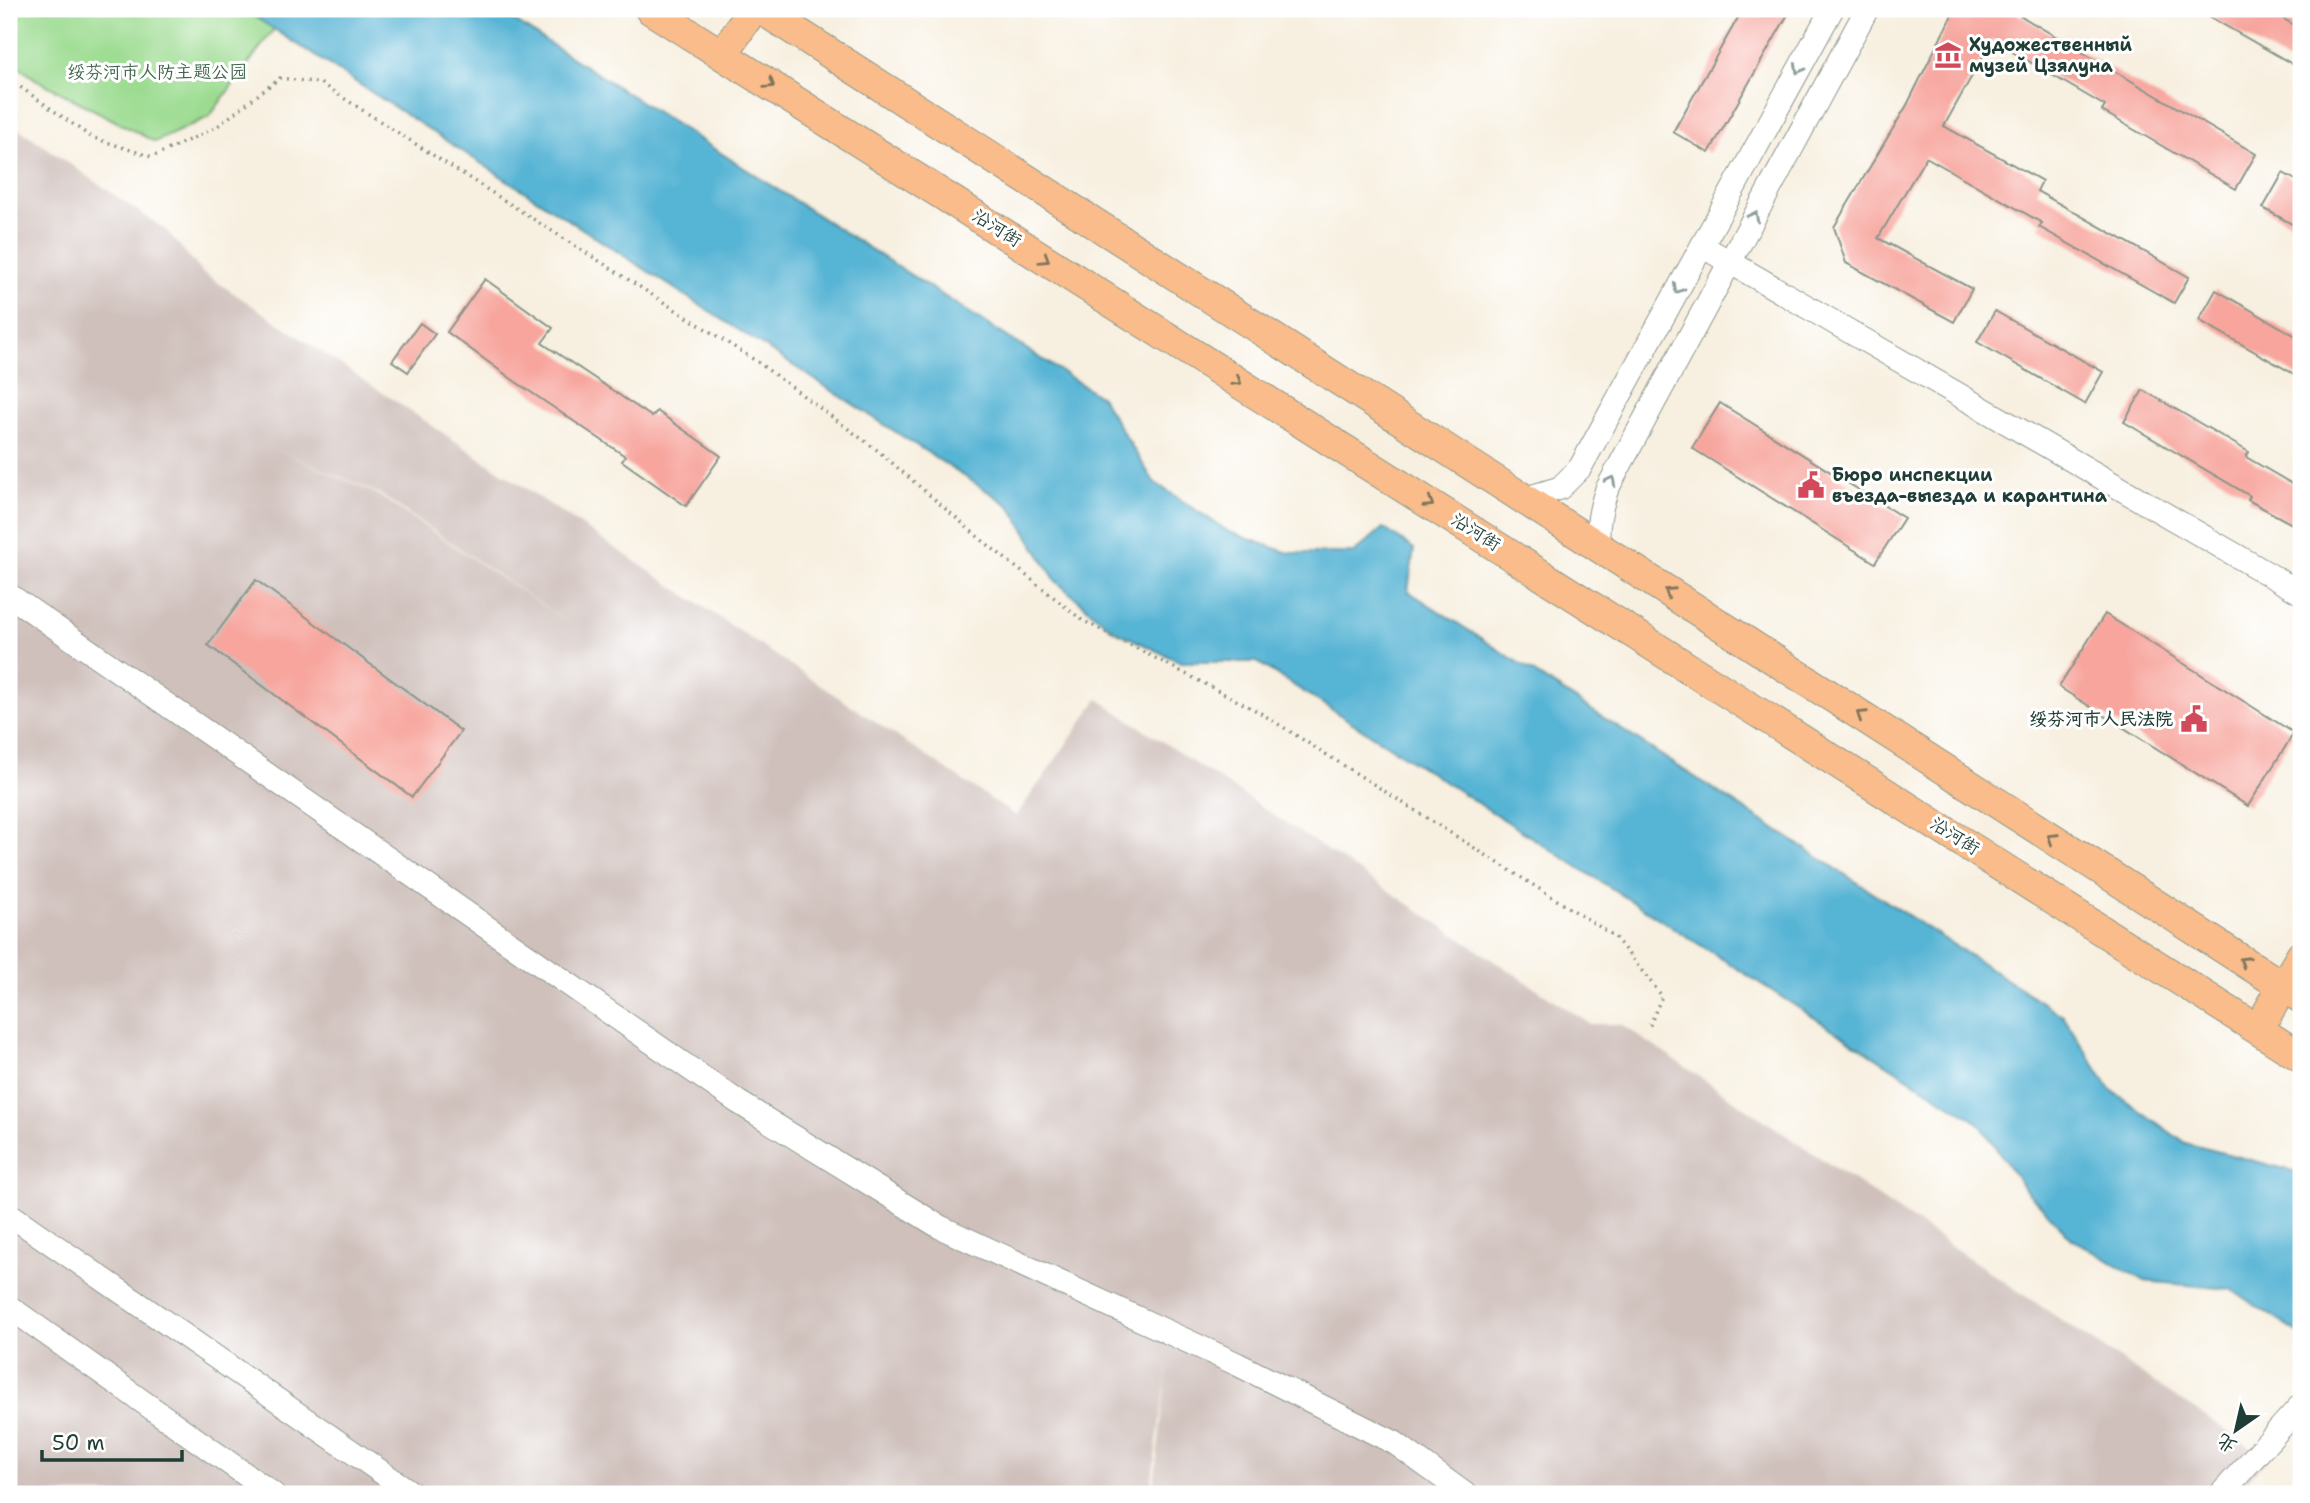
<svg xmlns="http://www.w3.org/2000/svg" width="2310" height="1503" font-family="'Shantell Sans','LXGW WenKai TC',sans-serif">
<style>
.industrial{fill:#cfc0bb;fill-rule:evenodd}
.green{fill:#9cdb91;stroke:#5e8c62;stroke-width:2}
.water{fill:#56b4d4;stroke:#3a7884;stroke-width:2}
.building{fill:#f7a59d}
.lines{fill:none;stroke-linecap:round;stroke-linejoin:round}
.minor-casing{stroke:#8b968a;stroke-width:25}
.major-casing{stroke:#8b968a;stroke-width:32}
.path{stroke:#8b968a;stroke-width:3.5;stroke-dasharray:2 5;stroke-linecap:butt}
.minor{stroke:#fff;stroke-width:23}
.major{stroke:#f9bc8a;stroke-width:30}
.oneway{stroke:#8f9e9a}
.oneway2{stroke:#81765b}
.labels{text-anchor:middle;stroke-width:6;stroke-linejoin:round;paint-order:stroke}
.poi-label{font-size:18px;font-weight:bold;fill:#1f3d34;stroke:#fff;text-anchor:start}
.park-label{font-size:18px;fill:#3e644b;stroke:#fff}
.street-label{font-size:18px;fill:#1f3d34;stroke:#fff}
</style>
<rect width="100%" height="100%" fill="#fff"/>
<filter id="ink" filterUnits="userSpaceOnUse"><feTurbulence type="fractalNoise" baseFrequency=".0143" numOctaves="2"/><feDisplacementMap in="SourceGraphic" scale="14" xChannelSelector="R" yChannelSelector="G"/><feConvolveMatrix kernelMatrix="1 2 1 2 8 2 1 2 1" color-interpolation-filters="sRGB"/></filter>
<filter id="wash" filterUnits="userSpaceOnUse"><feTurbulence type="fractalNoise" baseFrequency=".00686" numOctaves="4" result="noise"/><feDisplacementMap in="SourceGraphic" scale="28" xChannelSelector="R" yChannelSelector="G"/><feGaussianBlur stdDeviation="1.57" result="paint"/><feColorMatrix in="noise" values="0 0 0 0 0 0 0 0 0 0 0 0 0 0 0 0 0 1.4 0 .05"/><feComposite in="paint" operator="in"/></filter>
<g filter="url(#wash)">
<rect width="100%" height="100%" fill="#f7efdf"/>
<path class="industrial" d="M 9,122 L 167,231 L 202,272 L 1016,816 L 1098,699 L 1590,1024 L 1621,1024 L 2268,1459 L 2233,1494 L 1153,1494 L 1168,1361 L 1150,1494 L 9,1494 ZM 262,443 L 378,493 L 585,634 L 375,493 Z"/>
<path class="green" d="M 9,9 L 243,9 L 274,29 L 209,117 L 155,142 L 37,80 L 9,60 Z"/>
<path class="water" d="M 243,9 L 496,9 L 1101,397 L 1154,482 L 1229,532 L 1289,553 L 1354,553 L 1383,528 L 1414,549 L 1408,591 L 2063,1016 L 2110,1089 L 2185,1143 L 2301,1173 L 2301,1335 L 2230,1289 L 2144,1281 L 2072,1239 L 2023,1187 L 1979,1123 L 1257,662 L 1180,662 L 1113,630 L 1056,581 L 1010,506 Z"/>
<g id="blocks">
<g class="building">
<path d="M 1743,9 L 1791,9 L 1709,153 L 1673,132 Z"/>
<path d="M 1955,9 L 2009,9 L 2256,154 L 2236,189 L 2102,111 L 2105,106 L 1992,40 L 1944,126 L 2042,181 L 2037,191 L 2189,277 L 2174,303 L 2039,227 L 2042,223 L 1926,157 L 1878,238 L 1972,289 L 1954,322 L 1846,263 L 1834,227 L 1907,105 Z"/>
<path d="M 2196,9 L 2266,9 L 2301,29 L 2301,69 Z"/>
<path d="M 2283,173 L 2301,183 L 2301,229 L 2263,208 Z"/>
<path d="M 485,279 L 553,328 L 542,343 L 652,417 L 657,411 L 721,456 L 686,506 L 622,461 L 625,456 L 513,380 L 447,332 Z"/>
<path d="M 2216,290 L 2301,339 L 2301,378 L 2199,320 Z"/>
<path d="M 1995,311 L 2103,372 L 2085,404 L 1977,342 Z"/>
<path d="M 420,323 L 435,334 L 408,372 L 392,361 Z"/>
<path d="M 2143,390 L 2249,452 L 2246,457 L 2301,489 L 2301,529 L 2248,500 L 2250,496 L 2124,422 Z"/>
<path d="M 1720,403 L 1904,518 L 1875,563 L 1692,448 Z"/>
<path d="M 256,580 L 461,731 L 412,797 L 208,645 Z"/>
<path d="M 2105,614 L 2294,733 L 2248,806 L 2059,687 Z"/>
</g>
</g>
</g>
<g filter="url(#ink)">
<use href="#blocks" fill-opacity="0" stroke="#8b968a" stroke-width="2"/>
<g class="lines">
<defs>
<g id="minor">
<path d="M 1702,246 L 2301,593"/>
<path d="M 1524,499 L 1560,488 L 1580,468 L 1832,9"/>
<path d="M 1598,547 C 1597,525 1600,509 1607,489 L 1867,9"/>
<path d="M 9,595 L 738,1102 L 940,1227 L 1237,1364 L 1395,1443 L 1465,1494"/>
<path d="M 9,1214 L 413,1494"/>
<path d="M 9,1307 L 273,1494"/>
<path d="M 2221,1494 L 2301,1405"/>
</g>
<g id="major">
<path d="M 650,9 L 2301,1057"/>
<path d="M 761,9 L 2301,998"/>
<path d="M 723,54 L 753,9"/>
<path d="M 2258,1029 L 2301,956"/>
</g>
</defs>
<use href="#minor" class="minor-casing"/>
<use href="#major" class="major-casing"/>
<path class="path" d="M 9,79 L 91,137 L 152,157 L 215,128 L 280,78 L 320,83 L 756,361 L 877,450 L 977,536 L 1082,620 L 1259,712 L 1614,936 L 1662,996 L 1649,1027"/>
<use href="#minor" class="minor"/>
<use href="#major" class="major"/>
</g>
<defs><path id="oneway-chevron" d="M-2-3.5L2.5 0L-2 3.5" fill="none" stroke-width="1.6" stroke-linecap="round" stroke-linejoin="round" transform="scale(1.75)"/></defs>
<g class="oneway">
<use href="#oneway-chevron" transform="translate(1799 69) rotate(119)"/>
<use href="#oneway-chevron" transform="translate(1754 216) rotate(-62)"/>
<use href="#oneway-chevron" transform="translate(1678 289) rotate(119)"/>
<use href="#oneway-chevron" transform="translate(1611 481) rotate(-63)"/>
</g>
<g class="oneway2">
<use href="#oneway-chevron" transform="translate(770 84) rotate(32)"/>
<use href="#oneway-chevron" transform="translate(1045 259) rotate(32)"/>
<use href="#oneway-chevron" transform="translate(1237 381) rotate(32)"/>
<use href="#oneway-chevron" transform="translate(1429 503) rotate(32)"/>
<use href="#oneway-chevron" transform="translate(1669 592) rotate(-147)"/>
<use href="#oneway-chevron" transform="translate(1861 715) rotate(-147)"/>
<use href="#oneway-chevron" transform="translate(2052 838) rotate(-147)"/>
<use href="#oneway-chevron" transform="translate(2244 961) rotate(-147)"/>
</g>
</g>
<defs>
<symbol id="museum-bare" viewBox="-9 -9 18 18"><path d="M0-6L6-3V-2H-6V-3ZM-5-1h2V3h-2ZM-1-1h2V3h-2ZM3-1h2V3H3ZM-6 4H6V6H-6Z" fill="#d1495b" stroke="#fff" stroke-width="2.5" paint-order="stroke"/></symbol>
<symbol id="civic-bare" viewBox="-9 -9 18 18"><path d="M-.6-6.5H3V-4.5H.6V-3L4-1V1h2V6H-6V1h2V-1L-.6-3ZM-1.2 2.5V6h2.4V2.5Z" fill="#d1495b" stroke="#fff" stroke-width="2.5" paint-order="stroke"/></symbol>
</defs>
<g fill-rule="evenodd">
<use href="#museum-bare" x="1929" y="36" width="38" height="38"/>
<use href="#civic-bare" x="1792" y="466" width="38" height="38"/>
<use href="#civic-bare" x="2175" y="700" width="38" height="38"/>
</g>
<g class="labels">
<g class="poi-label">
<text x="1969" y="51">Художественный<tspan x="1969" dy="21">музей Цзялуна</tspan></text>
<text x="1832" y="481">Бюро инспекции<tspan x="1832" dy="21">въезда-выезда и карантина</tspan></text>
<text x="2173" y="725" text-anchor="end">绥芬河市人民法院</text>
</g>
<g class="park-label">
<text x="157" y="78">绥芬河市人防主题公园</text>
</g>
<g class="street-label">
<text transform="translate(997 228) rotate(32)" y="6">沿河街</text>
<text transform="translate(1476 532) rotate(32)" y="6">沿河街</text>
<text transform="translate(1955 836) rotate(32)" y="6">沿河街</text>
</g>
</g>
<rect width="2310" height="1503" fill="none" stroke="#fff" stroke-width="35"/>
<g transform="translate(2236 1430) rotate(214)" stroke="#ffffff" stroke-width="5" paint-order="stroke">
<path d="M0-5L12 26L0 18L-12 26Z" fill="#1f3d34"/>
<text y="-10" font-size="19" font-weight="bold" text-anchor="middle" fill="#1f3d34">北</text>
</g>
<path d="M42 1450v10h140v-10" fill="none" stroke="#1f3d34" stroke-width="3.5"/>
<text x="52" y="1450" font-size="21" fill="#1f3d34" stroke="#ffffff" stroke-width="5" paint-order="stroke">50 m</text>
</svg>
